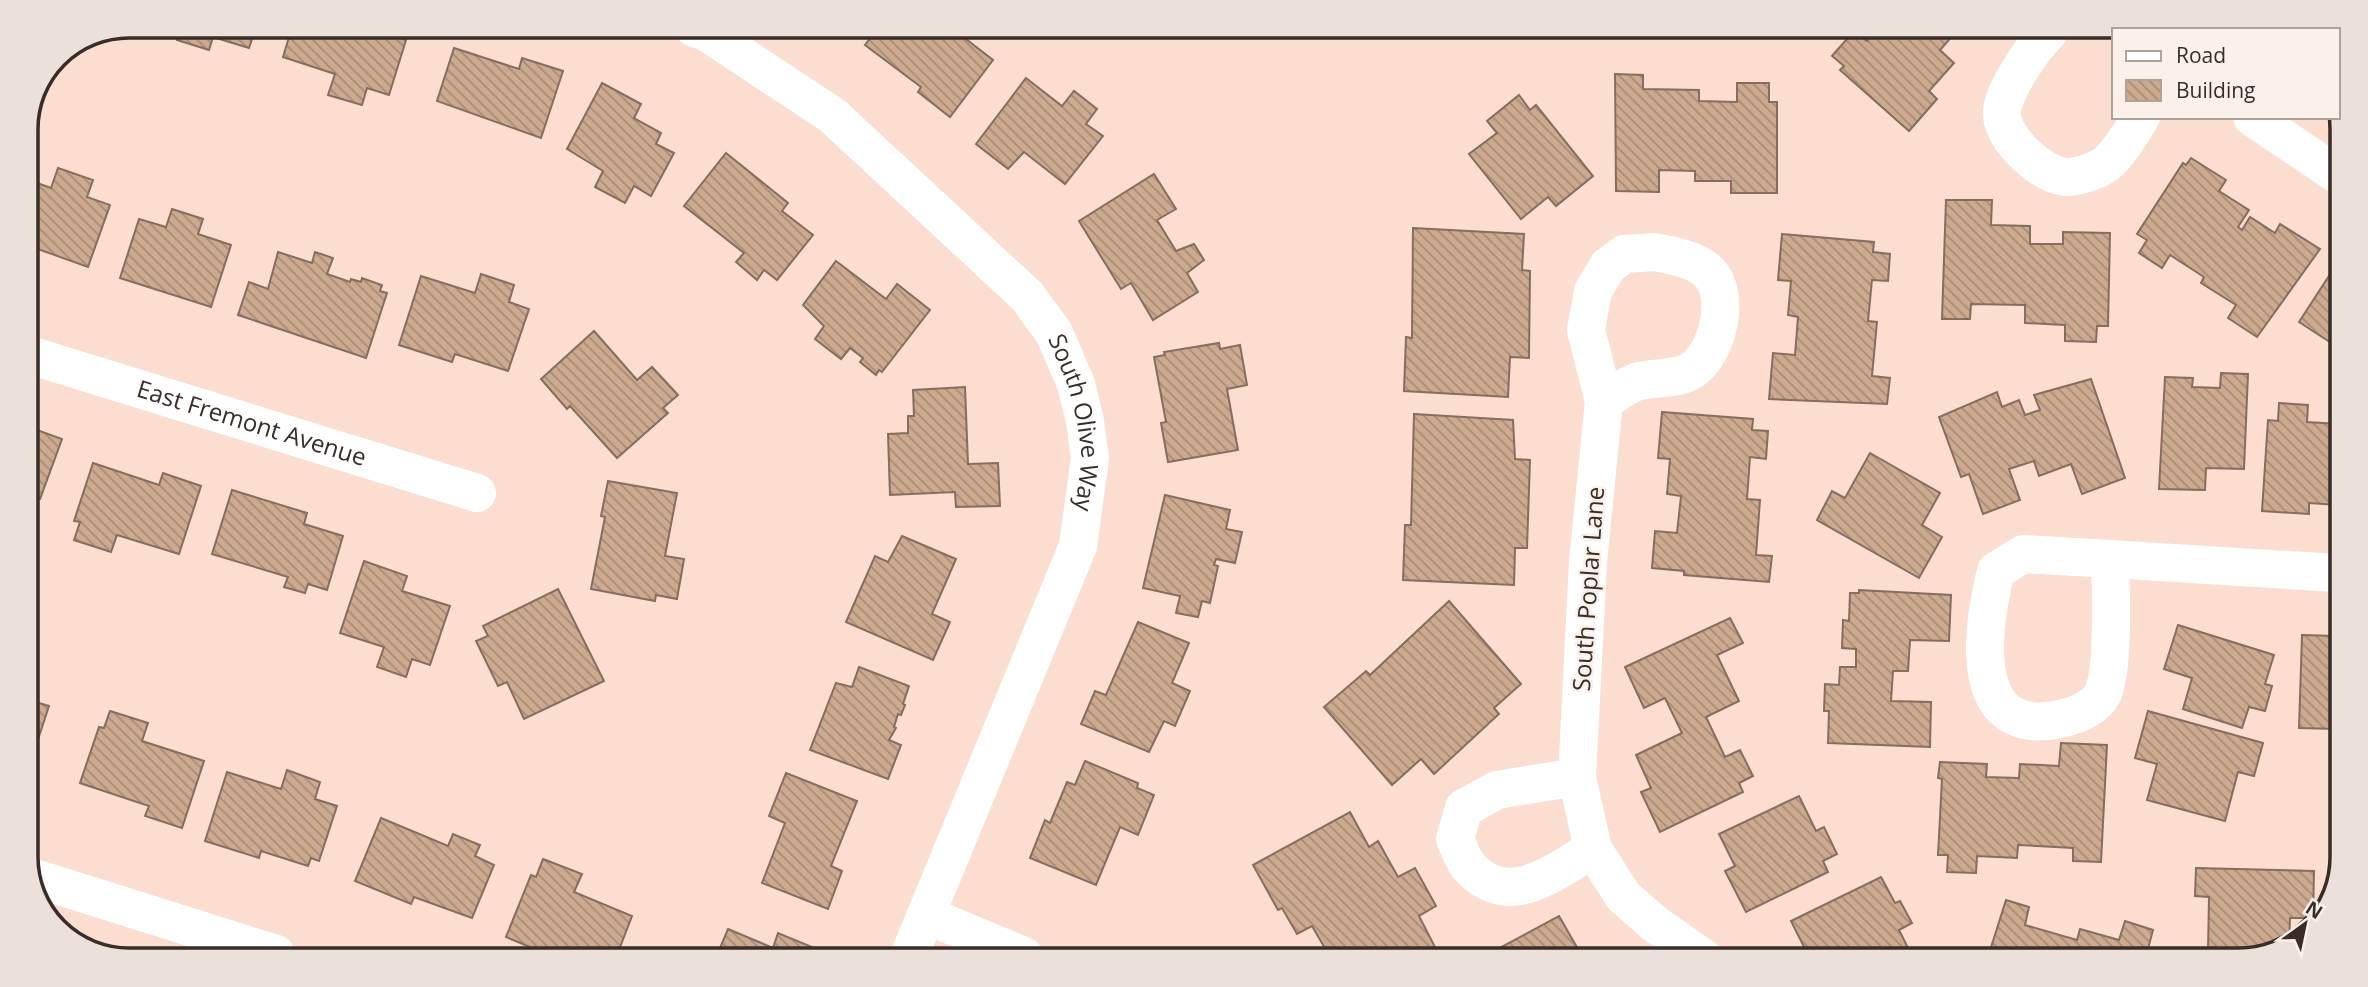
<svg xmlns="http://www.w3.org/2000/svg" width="2368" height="987" font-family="'Open Sans',sans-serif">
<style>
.building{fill:url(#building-back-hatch);stroke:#846e5d;stroke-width:2}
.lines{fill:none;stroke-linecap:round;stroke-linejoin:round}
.minor{stroke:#fff;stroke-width:38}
.labels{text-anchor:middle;stroke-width:5;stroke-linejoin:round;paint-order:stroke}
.street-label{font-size:24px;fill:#392d28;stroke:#fcf0ea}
.rim{fill:none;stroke:#392d28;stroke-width:3.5}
</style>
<defs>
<pattern id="building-back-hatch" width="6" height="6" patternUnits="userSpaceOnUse" patternTransform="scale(1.75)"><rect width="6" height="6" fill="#cdaa8f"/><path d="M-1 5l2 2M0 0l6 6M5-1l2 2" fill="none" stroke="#a78b75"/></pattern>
</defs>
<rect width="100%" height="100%" fill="#fcded0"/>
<g class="building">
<path d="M 180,26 L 256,27 L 249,48 L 213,37 L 209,50 L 177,40 Z"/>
<path d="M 292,27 L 402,29 L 399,38 L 406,40 L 389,95 L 367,88 L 362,105 L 328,95 L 335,74 L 283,57 Z"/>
<path d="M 877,29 L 953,29 L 993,60 L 950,117 L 918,92 L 921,87 L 865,45 Z"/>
<path d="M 1853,32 L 1867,41 L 1874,33 L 1955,33 L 1940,50 L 1954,63 L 1929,91 L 1937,99 L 1909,131 L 1840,70 L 1844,66 L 1832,56 Z"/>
<path d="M 454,48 L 519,69 L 522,58 L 563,71 L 541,138 L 437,101 Z"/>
<path d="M 1615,74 L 1643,75 L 1643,89 L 1699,90 L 1699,101 L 1737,102 L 1737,83 L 1769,83 L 1769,102 L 1777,102 L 1777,193 L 1731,193 L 1731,181 L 1695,181 L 1695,171 L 1659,170 L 1659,192 L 1616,191 Z"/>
<path d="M 1026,78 L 1062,106 L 1074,91 L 1097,109 L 1086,124 L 1103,136 L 1065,184 L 1024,152 L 1008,169 L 976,144 Z"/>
<path d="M 602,83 L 641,104 L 634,118 L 661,133 L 656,144 L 674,153 L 651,196 L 634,186 L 625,203 L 595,187 L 603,171 L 567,149 Z"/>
<path d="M 1519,95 L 1530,110 L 1536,105 L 1593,176 L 1556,206 L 1548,197 L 1521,219 L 1469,154 L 1497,133 L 1487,121 Z"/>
<path d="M 726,153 L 788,203 L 782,211 L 813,235 L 777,280 L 764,270 L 757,280 L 736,262 L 744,253 L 684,206 Z"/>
<path d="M 2191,158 L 2226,180 L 2219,191 L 2249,210 L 2238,227 L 2242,230 L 2250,217 L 2275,233 L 2280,224 L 2320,249 L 2257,337 L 2228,318 L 2236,305 L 2201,283 L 2204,277 L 2170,255 L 2162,268 L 2139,253 L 2147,240 L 2137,234 L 2183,163 L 2186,165 Z"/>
<path d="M 58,168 L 93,180 L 87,197 L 110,205 L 88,267 L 35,248 L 31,259 L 26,257 L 26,179 L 51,188 Z"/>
<path d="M 1154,174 L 1176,209 L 1157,220 L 1176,251 L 1194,244 L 1204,260 L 1187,273 L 1198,292 L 1153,320 L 1131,283 L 1121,289 L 1079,221 Z"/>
<path d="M 1946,200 L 1992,200 L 1991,225 L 2030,226 L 2030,244 L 2063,244 L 2063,232 L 2110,233 L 2108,326 L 2097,326 L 2096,342 L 2065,341 L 2065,325 L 2025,323 L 2025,305 L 1971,304 L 1970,319 L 1942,319 Z"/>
<path d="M 172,209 L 203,219 L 198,234 L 231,245 L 211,307 L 120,278 L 139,219 L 166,227 Z"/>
<path d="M 1413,228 L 1524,234 L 1522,270 L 1530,271 L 1529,358 L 1510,357 L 1508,397 L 1404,391 L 1406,337 L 1412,338 Z"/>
<path d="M 1782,234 L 1874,242 L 1873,252 L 1890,254 L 1888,281 L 1872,280 L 1868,321 L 1877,322 L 1872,376 L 1890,378 L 1887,404 L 1769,399 L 1773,353 L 1795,355 L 1798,317 L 1788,315 L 1791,281 L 1778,280 Z"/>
<path d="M 278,252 L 312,263 L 315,252 L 333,258 L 327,274 L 350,282 L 351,279 L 361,282 L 362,278 L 382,285 L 380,291 L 387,293 L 366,358 L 238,315 L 249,282 L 268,289 Z"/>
<path d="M 2340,259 L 2339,348 L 2299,322 Z"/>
<path d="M 836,261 L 886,299 L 897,284 L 930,310 L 882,372 L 879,370 L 876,375 L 860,362 L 863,358 L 850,348 L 841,359 L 815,339 L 824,326 L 803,305 Z"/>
<path d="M 481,274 L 514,285 L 509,302 L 529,309 L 508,371 L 455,354 L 452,362 L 399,345 L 421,276 L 475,293 Z"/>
<path d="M 594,331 L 637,380 L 652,367 L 678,395 L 663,408 L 668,413 L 617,458 L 570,406 L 567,409 L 541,379 Z"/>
<path d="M 1219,343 L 1220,349 L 1240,345 L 1247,385 L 1227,389 L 1238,450 L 1168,462 L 1161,423 L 1166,422 L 1154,357 L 1165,355 L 1164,352 Z"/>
<path d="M 2221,373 L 2248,374 L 2244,469 L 2206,468 L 2205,490 L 2159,489 L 2165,377 L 2193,378 L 2192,387 L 2220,388 Z"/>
<path d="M 2091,379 L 2125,478 L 2082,494 L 2071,464 L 2039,476 L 2034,461 L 2009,469 L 2020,500 L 1983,514 L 1969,474 L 1961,477 L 1939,417 L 1997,392 L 2002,407 L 2019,400 L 2025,415 L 2040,410 L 2034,395 Z"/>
<path d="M 965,387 L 968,464 L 998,463 L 1000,506 L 956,507 L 955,492 L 890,495 L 888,434 L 908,433 L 908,416 L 914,416 L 913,390 Z"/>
<path d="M 2279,403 L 2308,405 L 2307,422 L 2339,424 L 2338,505 L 2309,503 L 2309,514 L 2262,511 L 2268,420 L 2278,421 Z"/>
<path d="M 1662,412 L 1753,419 L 1752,430 L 1768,431 L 1766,459 L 1750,457 L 1747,499 L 1760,500 L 1756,555 L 1772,556 L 1769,582 L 1684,575 L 1684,571 L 1652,568 L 1655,531 L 1677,533 L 1681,496 L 1667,494 L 1670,459 L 1658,458 Z"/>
<path d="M 1414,414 L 1513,420 L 1515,459 L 1530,460 L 1527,548 L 1515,548 L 1514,585 L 1403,580 L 1405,525 L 1411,525 Z"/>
<path d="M 26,426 L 62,439 L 40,499 L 26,496 Z"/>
<path d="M 1870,453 L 1940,493 L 1922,525 L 1942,537 L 1919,578 L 1817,520 L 1832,491 L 1845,498 Z"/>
<path d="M 93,463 L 159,485 L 163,473 L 201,486 L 179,554 L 117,535 L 111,552 L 74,540 L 80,522 L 74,521 Z"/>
<path d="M 608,481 L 677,493 L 665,556 L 684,559 L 677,599 L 656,595 L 655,601 L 591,589 L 605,517 L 601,516 Z"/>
<path d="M 232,490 L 307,513 L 304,524 L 343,536 L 327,590 L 308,584 L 305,593 L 284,587 L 288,577 L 212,554 Z"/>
<path d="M 1165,495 L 1230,510 L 1226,529 L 1242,532 L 1235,563 L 1216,559 L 1214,565 L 1218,566 L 1210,603 L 1202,601 L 1198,617 L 1176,613 L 1180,596 L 1143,588 Z"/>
<path d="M 902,536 L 956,559 L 932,614 L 950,622 L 933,660 L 846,622 L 875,556 L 888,562 Z"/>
<path d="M 364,561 L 407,576 L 402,591 L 450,606 L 430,665 L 412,659 L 406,677 L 377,667 L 384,647 L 340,633 Z"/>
<path d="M 558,589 L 604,681 L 524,719 L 507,682 L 498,686 L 476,641 L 488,636 L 483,626 Z"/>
<path d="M 1859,590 L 1951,595 L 1949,641 L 1910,640 L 1908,671 L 1893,671 L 1891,701 L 1931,702 L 1930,747 L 1828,743 L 1829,711 L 1824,711 L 1825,684 L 1839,685 L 1840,667 L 1856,667 L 1856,649 L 1842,648 L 1843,620 L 1849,621 L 1850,593 L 1859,593 Z"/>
<path d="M 1449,601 L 1521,684 L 1494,708 L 1499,714 L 1434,774 L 1421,759 L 1392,785 L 1324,707 L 1366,671 L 1370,675 Z"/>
<path d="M 1730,618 L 1743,643 L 1717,655 L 1739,701 L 1706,717 L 1725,757 L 1740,750 L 1753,776 L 1739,783 L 1743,792 L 1660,832 L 1641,792 L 1651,788 L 1636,755 L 1682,733 L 1665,698 L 1644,708 L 1625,667 Z"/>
<path d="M 1138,622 L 1189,643 L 1172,683 L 1190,691 L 1175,726 L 1164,721 L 1149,752 L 1081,724 L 1095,691 L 1106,695 Z"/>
<path d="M 2178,625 L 2274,655 L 2265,684 L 2272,686 L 2265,711 L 2249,707 L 2242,728 L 2183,709 L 2192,678 L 2164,669 Z"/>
<path d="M 2302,635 L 2337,636 L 2336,729 L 2299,728 Z"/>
<path d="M 859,667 L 909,686 L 903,704 L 905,705 L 901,715 L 898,714 L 894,727 L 896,728 L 889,740 L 901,745 L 888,779 L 810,750 L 836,683 L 852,687 Z"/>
<path d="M 26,681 L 37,684 L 32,701 L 49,706 L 29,767 L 26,767 Z"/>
<path d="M 110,711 L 148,723 L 142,741 L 204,761 L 182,828 L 145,816 L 149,806 L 80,783 L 99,727 L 104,728 Z"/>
<path d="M 2148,711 L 2263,743 L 2254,776 L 2238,772 L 2225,821 L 2147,800 L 2157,764 L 2135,758 Z"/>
<path d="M 2061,743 L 2107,745 L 2101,862 L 2073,861 L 2073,848 L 2018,845 L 2017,858 L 1977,856 L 1976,873 L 1947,872 L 1948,855 L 1938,855 L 1942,779 L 1938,778 L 1940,762 L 1987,764 L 1986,777 L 2019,778 L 2020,764 L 2059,766 Z"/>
<path d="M 1085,761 L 1138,783 L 1137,788 L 1154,795 L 1138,835 L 1120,827 L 1096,885 L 1030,858 L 1045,820 L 1050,823 L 1067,782 L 1075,785 Z"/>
<path d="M 287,770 L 320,782 L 315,799 L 337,806 L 319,861 L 311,858 L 308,866 L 261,851 L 259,858 L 205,841 L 227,772 L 281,789 Z"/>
<path d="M 786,773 L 857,801 L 831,866 L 842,871 L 828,909 L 762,883 L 785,823 L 769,816 Z"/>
<path d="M 1799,796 L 1816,831 L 1824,827 L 1837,854 L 1823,861 L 1828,872 L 1746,912 L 1725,871 L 1735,866 L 1719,834 Z"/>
<path d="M 1350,812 L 1369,847 L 1378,841 L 1398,877 L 1415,868 L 1436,906 L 1419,916 L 1437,951 L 1424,958 L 1322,957 L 1320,953 L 1326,950 L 1312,926 L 1297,934 L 1282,908 L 1278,910 L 1253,865 Z"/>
<path d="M 381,818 L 448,846 L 453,834 L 480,845 L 475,856 L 494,865 L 472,918 L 414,897 L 411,904 L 355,881 Z"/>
<path d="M 543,859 L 582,874 L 574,892 L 632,916 L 617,955 L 549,955 L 506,937 L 531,875 L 536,877 Z"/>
<path d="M 2196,868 L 2314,871 L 2313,918 L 2290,918 L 2289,945 L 2239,961 L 2216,961 L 2216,953 L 2208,952 L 2209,897 L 2195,896 Z"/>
<path d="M 1881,877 L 1895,903 L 1900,901 L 1912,923 L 1899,930 L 1914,960 L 1845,959 L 1839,947 L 1810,959 L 1791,921 Z"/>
<path d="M 2006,900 L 2029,907 L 2025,925 L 2077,940 L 2080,929 L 2119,940 L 2125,921 L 2153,930 L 2148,949 L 2158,952 L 2155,960 L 1987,960 Z"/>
<path d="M 1559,916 L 1582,956 L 1578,958 L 1481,958 Z"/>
<path d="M 728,929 L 773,948 L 778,933 L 817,949 L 815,956 L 717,955 Z"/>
</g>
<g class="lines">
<g class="minor">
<path id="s1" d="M 694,28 L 706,32 L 832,115 L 1027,296 L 1054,333 L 1076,384 L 1085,421 L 1090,458 L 1078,546 L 909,956"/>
<path d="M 2048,33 C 2033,47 1999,96 2002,116 C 2005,141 2041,174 2065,177 C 2075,178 2097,171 2106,164 C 2119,154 2132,131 2141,117"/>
<path d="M 2252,117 L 2341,177"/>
<path d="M 1655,252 C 1672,256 1691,258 1705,269 C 1734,290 1718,357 1689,372 C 1674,380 1652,377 1636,382 C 1625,386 1614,395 1604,401 L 1586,330 L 1593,291 L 1608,266 L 1624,254 Z"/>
<path id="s2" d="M 26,354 L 477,493"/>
<path d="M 1604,401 L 1588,562 L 1577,777 L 1593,849 L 1623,896 L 1655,924 L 1705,959"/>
<path d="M 2023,554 L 2110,559 C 2111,589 2114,667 2103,693 C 2096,707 2078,715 2064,718 C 1966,742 1981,632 1996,571 Z"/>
<path d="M 2110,559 L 2337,573"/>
<path d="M 1577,777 L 1497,790 L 1464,808 L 1455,839 C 1459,848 1463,861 1470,868 C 1510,910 1554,872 1593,849"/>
<path d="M 31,877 L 276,954"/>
<path d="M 926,915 L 1024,956"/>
</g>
</g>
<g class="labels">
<g class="street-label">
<text dy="8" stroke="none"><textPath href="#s2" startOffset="236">East Fremont Avenue</textPath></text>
<text dy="8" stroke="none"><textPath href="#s1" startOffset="569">South Olive Way</textPath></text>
<text transform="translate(1589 589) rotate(-86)" y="8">South Poplar Lane</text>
</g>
</g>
<path d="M0 0H2368V987H0ZM129 38H2239A91 91 0 0 1 2330 129V857A91 91 0 0 1 2239 948H129A91 91 0 0 1 38 857V129A91 91 0 0 1 129 38Z" fill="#ece0da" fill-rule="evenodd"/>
<path class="rim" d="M129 38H2239A91 91 0 0 1 2330 129V857A91 91 0 0 1 2239 948H129A91 91 0 0 1 38 857V129A91 91 0 0 1 129 38Z"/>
<rect x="2112" y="28" width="228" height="91" fill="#fcf0ea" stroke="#aea29c" stroke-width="2"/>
<rect x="2126" y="51" width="35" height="10" fill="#ffffff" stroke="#aea29c" stroke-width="2"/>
<text x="2176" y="63" font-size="21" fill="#392d28">Road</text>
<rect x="2126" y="80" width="35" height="21" fill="url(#building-back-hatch)" stroke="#aea29c" stroke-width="2"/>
<text x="2176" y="98" font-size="21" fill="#392d28">Building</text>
<g transform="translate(2305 924) rotate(33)" stroke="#fcf0ea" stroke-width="5" paint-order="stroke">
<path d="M0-5L12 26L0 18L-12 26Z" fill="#392d28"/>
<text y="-10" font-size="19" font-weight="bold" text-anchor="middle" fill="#392d28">N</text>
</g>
</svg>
